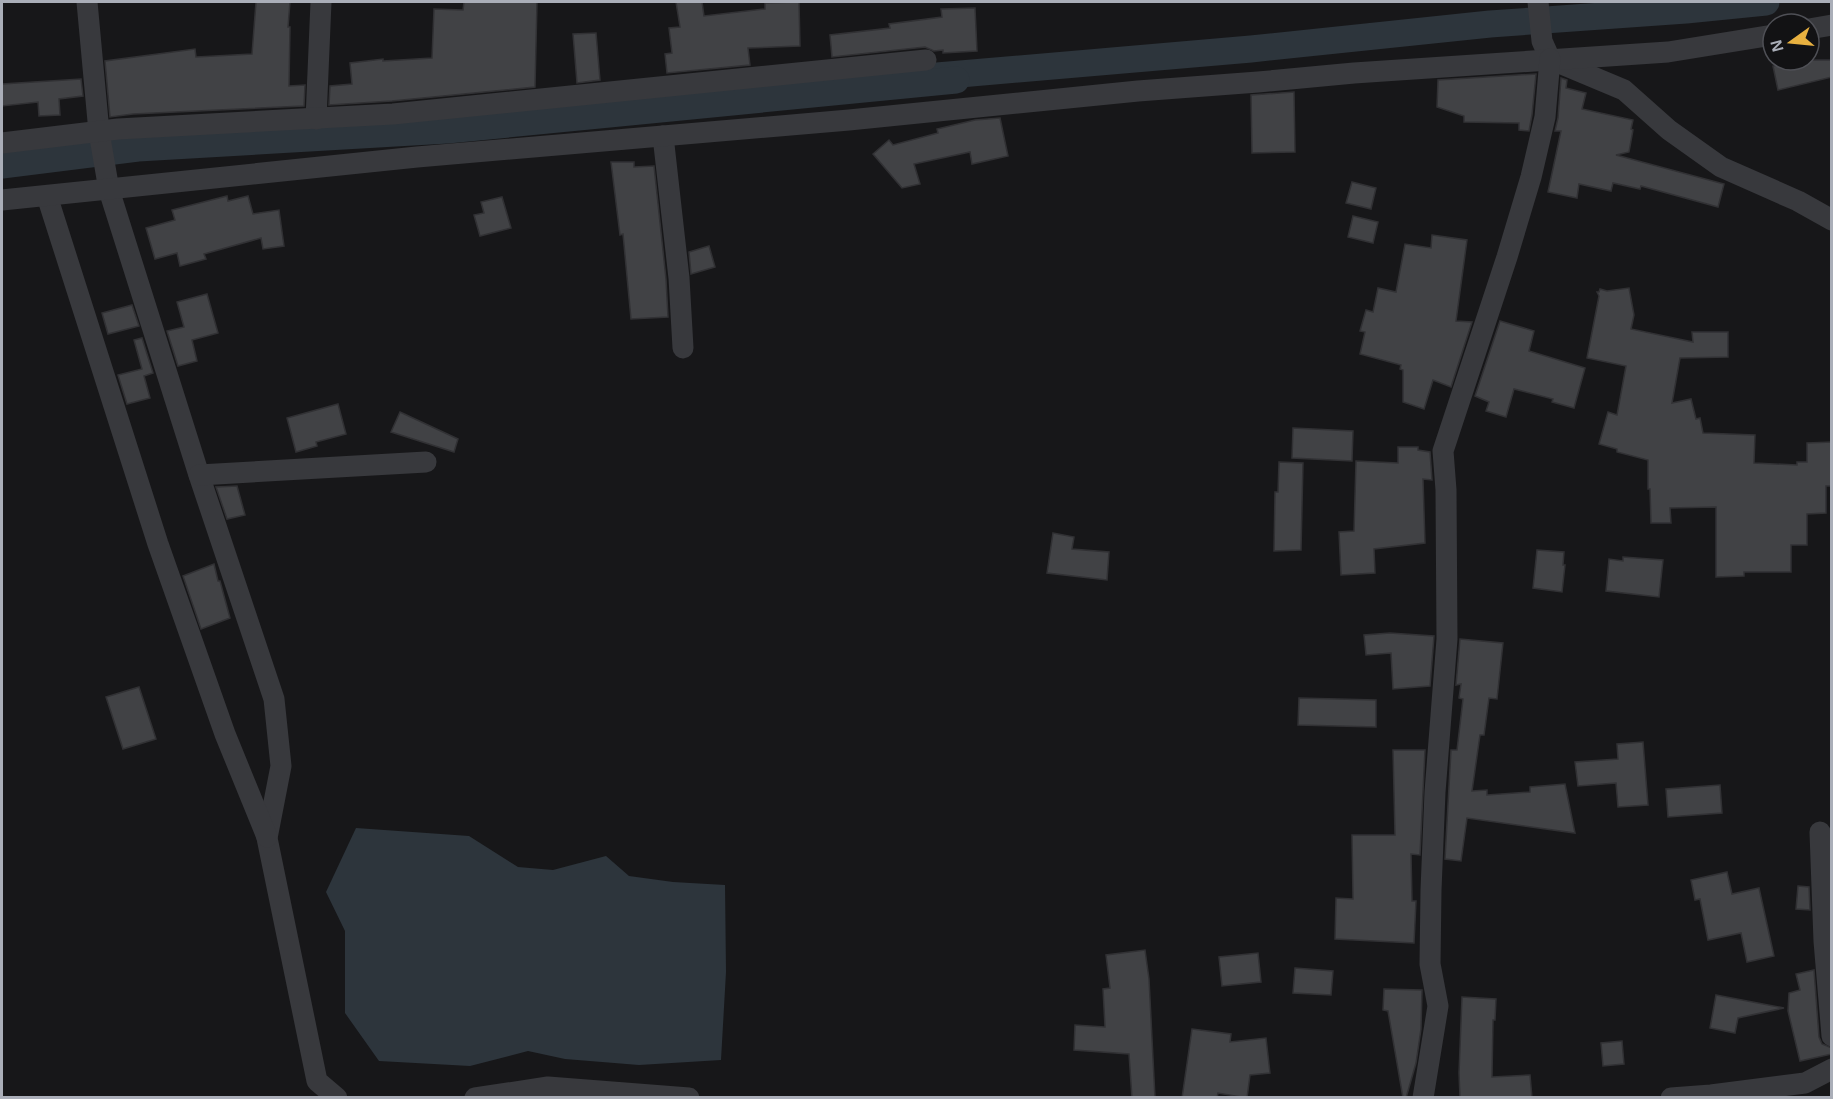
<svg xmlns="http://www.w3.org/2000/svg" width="1833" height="1099" font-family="Helvetica,sans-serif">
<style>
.water{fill:#2d353c}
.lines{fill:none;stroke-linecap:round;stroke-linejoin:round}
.canal{stroke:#2d353c;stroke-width:27}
.building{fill:#414245;stroke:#313134;stroke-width:1.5}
.street{stroke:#38393d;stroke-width:21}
</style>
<rect width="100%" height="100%" fill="#171719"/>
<path class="water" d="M 356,828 L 469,836 L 518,867 L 553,870 L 606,856 L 629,876 L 673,882 L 725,885 L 726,972 L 721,1060 L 639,1065 L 565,1059 L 528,1051 L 470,1066 L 379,1061 L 345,1013 L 345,931 L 326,892 Z"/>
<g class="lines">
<g class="canal">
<path d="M 937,76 L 1251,49 L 1490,24 L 1686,10 L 1766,2"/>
<path d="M 2,165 L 138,148 L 447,130 L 956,80"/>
</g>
</g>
<g class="building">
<path d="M 256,2 L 290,2 L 288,27 L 290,27 L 289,86 L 305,85 L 304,106 L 133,114 L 110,117 L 105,61 L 195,49 L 196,57 L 252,54 Z"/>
<path d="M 464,2 L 537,2 L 535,87 L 392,101 L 329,105 L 330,86 L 352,84 L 350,63 L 383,59 L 383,61 L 432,58 L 434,9 L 463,10 Z"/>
<path d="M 676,2 L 702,2 L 704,16 L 765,9 L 765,3 L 799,2 L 800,46 L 748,48 L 750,65 L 667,73 L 665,54 L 672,53 L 669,28 L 680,27 Z"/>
<path d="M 975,8 L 977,51 L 943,53 L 943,50 L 934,51 L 925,47 L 832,57 L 830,35 L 890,28 L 889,24 L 942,17 L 941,9 Z"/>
<path d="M 596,33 L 600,80 L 577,83 L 573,34 Z"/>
<path d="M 1802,60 L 1832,60 L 1832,77 L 1778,90 L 1773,66 Z"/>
<path d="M 1536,74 L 1532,115 L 1529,131 L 1519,130 L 1519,123 L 1464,122 L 1464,116 L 1437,107 L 1438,80 Z"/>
<path d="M 1561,78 L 1567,80 L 1566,88 L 1586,93 L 1582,109 L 1633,120 L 1631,129 L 1633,130 L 1629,152 L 1616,155 L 1724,184 L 1718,207 L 1641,186 L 1640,189 L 1613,183 L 1611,191 L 1579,184 L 1577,198 L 1548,192 L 1561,131 L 1555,131 L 1558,118 Z"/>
<path d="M 81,79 L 83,96 L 59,99 L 60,115 L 39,116 L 38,102 L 2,106 L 2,84 Z"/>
<path d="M 1294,92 L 1295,152 L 1252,153 L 1251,95 Z"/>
<path d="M 1000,118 L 1008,156 L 972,164 L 970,152 L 914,164 L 920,184 L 902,188 L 873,154 L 889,140 L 893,145 L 938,133 L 937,129 L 975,120 Z"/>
<path d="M 611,162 L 634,162 L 634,167 L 654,166 L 666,279 L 668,317 L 631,319 L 623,234 L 620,235 Z"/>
<path d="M 1352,182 L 1376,188 L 1371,209 L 1346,203 Z"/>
<path d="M 227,196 L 228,201 L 248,196 L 253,214 L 279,210 L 284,246 L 263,249 L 261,238 L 204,254 L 206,259 L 180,266 L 177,253 L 155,259 L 146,228 L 175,220 L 172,210 Z"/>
<path d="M 502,197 L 511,228 L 480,236 L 474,215 L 484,213 L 481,202 Z"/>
<path d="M 1353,216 L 1378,222 L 1373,243 L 1348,237 Z"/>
<path d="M 1432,235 L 1467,240 L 1456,321 L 1472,322 L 1451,387 L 1433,380 L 1424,409 L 1403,402 L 1403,370 L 1400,369 L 1401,365 L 1360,354 L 1365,332 L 1360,331 L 1366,310 L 1373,312 L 1378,288 L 1396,292 L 1405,244 L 1431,248 Z"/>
<path d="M 709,246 L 715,267 L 691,274 L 689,252 Z"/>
<path d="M 1629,288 L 1634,315 L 1631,329 L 1693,342 L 1692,332 L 1728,332 L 1728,357 L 1680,358 L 1672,403 L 1691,399 L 1696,419 L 1700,418 L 1703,433 L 1755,435 L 1754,463 L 1797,465 L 1797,462 L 1807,462 L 1807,443 L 1832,442 L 1832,486 L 1826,486 L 1826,513 L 1807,514 L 1807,545 L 1791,545 L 1791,572 L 1744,572 L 1744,576 L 1716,577 L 1716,507 L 1670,508 L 1671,523 L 1651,523 L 1650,489 L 1648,489 L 1648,460 L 1617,452 L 1617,449 L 1599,444 L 1608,412 L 1617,415 L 1626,366 L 1587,358 L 1599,296 L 1597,292 L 1599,292 L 1600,289 L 1607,291 Z"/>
<path d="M 207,294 L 218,333 L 192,340 L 197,361 L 178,366 L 167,331 L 184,327 L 177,302 Z"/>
<path d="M 132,305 L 139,326 L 108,334 L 102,313 Z"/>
<path d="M 1500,321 L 1534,331 L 1529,351 L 1585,368 L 1574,408 L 1552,402 L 1553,399 L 1514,389 L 1506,417 L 1486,411 L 1489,402 L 1475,396 Z"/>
<path d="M 142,338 L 153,373 L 144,376 L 150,398 L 127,404 L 118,375 L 142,369 L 134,340 Z"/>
<path d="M 338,404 L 346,434 L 316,442 L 317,446 L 296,452 L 287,418 Z"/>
<path d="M 400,412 L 458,439 L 454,452 L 391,432 Z"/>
<path d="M 1293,428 L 1353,431 L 1352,461 L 1292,458 Z"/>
<path d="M 1398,447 L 1418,447 L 1418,450 L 1430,452 L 1432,480 L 1423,479 L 1425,543 L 1374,549 L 1375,573 L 1341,575 L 1339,532 L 1354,531 L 1356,461 L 1398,463 Z"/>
<path d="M 1279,462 L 1303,463 L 1301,550 L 1274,551 L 1275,492 L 1278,492 Z"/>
<path d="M 237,486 L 245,515 L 227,519 L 216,487 Z"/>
<path d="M 1053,533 L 1074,537 L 1072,549 L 1109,552 L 1107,580 L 1047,573 Z"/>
<path d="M 1537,550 L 1564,552 L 1563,565 L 1565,565 L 1562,592 L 1533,588 Z"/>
<path d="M 1623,557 L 1663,560 L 1659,597 L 1606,591 L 1609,559 L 1623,561 Z"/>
<path d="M 214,564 L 218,581 L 220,581 L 230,618 L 201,629 L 183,576 Z"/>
<path d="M 1390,633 L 1434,636 L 1430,686 L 1393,689 L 1391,653 L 1366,655 L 1364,635 Z"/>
<path d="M 1460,639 L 1503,643 L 1497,699 L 1489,698 L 1484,735 L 1480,735 L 1472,791 L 1487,790 L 1487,795 L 1530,792 L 1530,787 L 1565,784 L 1575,833 L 1467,818 L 1461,861 L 1445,859 L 1451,750 L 1457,750 L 1463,699 L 1459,698 L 1461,684 L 1456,685 Z"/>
<path d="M 139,687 L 156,739 L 123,749 L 106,697 Z"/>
<path d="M 1299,698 L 1376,700 L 1376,727 L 1298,725 Z"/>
<path d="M 1643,742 L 1648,805 L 1618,807 L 1616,783 L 1578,786 L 1575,762 L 1618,759 L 1617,744 Z"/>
<path d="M 1393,750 L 1425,750 L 1420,855 L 1411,854 L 1412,901 L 1416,901 L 1414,943 L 1335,939 L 1336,898 L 1353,899 L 1352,835 L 1395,835 Z"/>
<path d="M 1720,785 L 1722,813 L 1668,817 L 1666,789 Z"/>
<path d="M 1727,872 L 1732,894 L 1759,888 L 1774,956 L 1747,962 L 1741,933 L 1708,940 L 1700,899 L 1695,900 L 1691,880 Z"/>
<path d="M 1798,886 L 1809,887 L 1810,910 L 1796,909 Z"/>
<path d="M 1145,950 L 1149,979 L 1155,1098 L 1132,1098 L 1129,1054 L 1074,1050 L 1075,1025 L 1105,1027 L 1103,989 L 1110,988 L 1106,955 Z"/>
<path d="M 1258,953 L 1261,982 L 1222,986 L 1219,957 Z"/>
<path d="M 1295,968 L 1333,971 L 1331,995 L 1293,993 Z"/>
<path d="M 1814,970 L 1819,1037 L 1822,1044 L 1832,1048 L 1832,1054 L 1800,1061 L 1788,1011 L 1789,993 L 1800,990 L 1796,974 Z"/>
<path d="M 1384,989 L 1422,990 L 1421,1029 L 1416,1063 L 1406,1098 L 1403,1098 L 1388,1011 L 1383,1010 Z"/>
<path d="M 1716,995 L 1784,1008 L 1738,1018 L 1735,1033 L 1710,1028 Z"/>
<path d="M 1462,997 L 1496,999 L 1495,1020 L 1493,1020 L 1492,1077 L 1530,1075 L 1532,1098 L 1460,1098 L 1459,1073 Z"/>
<path d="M 1192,1029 L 1231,1034 L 1230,1042 L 1266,1038 L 1270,1073 L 1250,1075 L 1247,1098 L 1218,1093 L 1217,1098 L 1182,1098 Z"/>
<path d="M 1622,1041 L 1624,1064 L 1603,1066 L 1601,1043 Z"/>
</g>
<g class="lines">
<g class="street">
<path d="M 87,2 L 99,132 L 109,190 L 199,475 L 274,699 L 281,766 L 267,838 L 317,1081 L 337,1098"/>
<path d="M 1538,2 L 1542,41 L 1550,59 L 1624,90 L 1669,130 L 1721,167 L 1798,201 L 1832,220"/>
<path d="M 1809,29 L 1832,25"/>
<path d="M 316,119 L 321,2"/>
<path d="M 663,136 L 679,278 L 683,348"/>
<path d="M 2,143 L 118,129 L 393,114 L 926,60"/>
<path d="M 47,196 L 158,544 L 225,734 L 267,837"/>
<path d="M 2,200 L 417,157 L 849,120 L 1138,91 L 1258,82 L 1354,73 L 1668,52 L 1773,35"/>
<path d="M 199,475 L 426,462"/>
<path d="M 1820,832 L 1824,941 L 1832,1036"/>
<path d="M 475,1098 L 548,1087 L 689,1098"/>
<path d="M 1423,1098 L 1438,1006 L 1430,964 L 1431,890 L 1435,792 L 1447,639 L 1446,490 L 1443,451 L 1507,257 L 1531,177 L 1545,117 L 1550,59"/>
<path d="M 1671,1098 L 1711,1095 L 1805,1083 L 1832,1069"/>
</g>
</g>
<rect width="1833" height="1099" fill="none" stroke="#aaaeb8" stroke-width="6"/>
<g transform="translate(1791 42) rotate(255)"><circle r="28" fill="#121214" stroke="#4f5056" stroke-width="1.5"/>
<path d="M0-4.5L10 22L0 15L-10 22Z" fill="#e8b140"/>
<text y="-9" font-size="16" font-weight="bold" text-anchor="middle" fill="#aaaeb8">N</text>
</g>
</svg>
